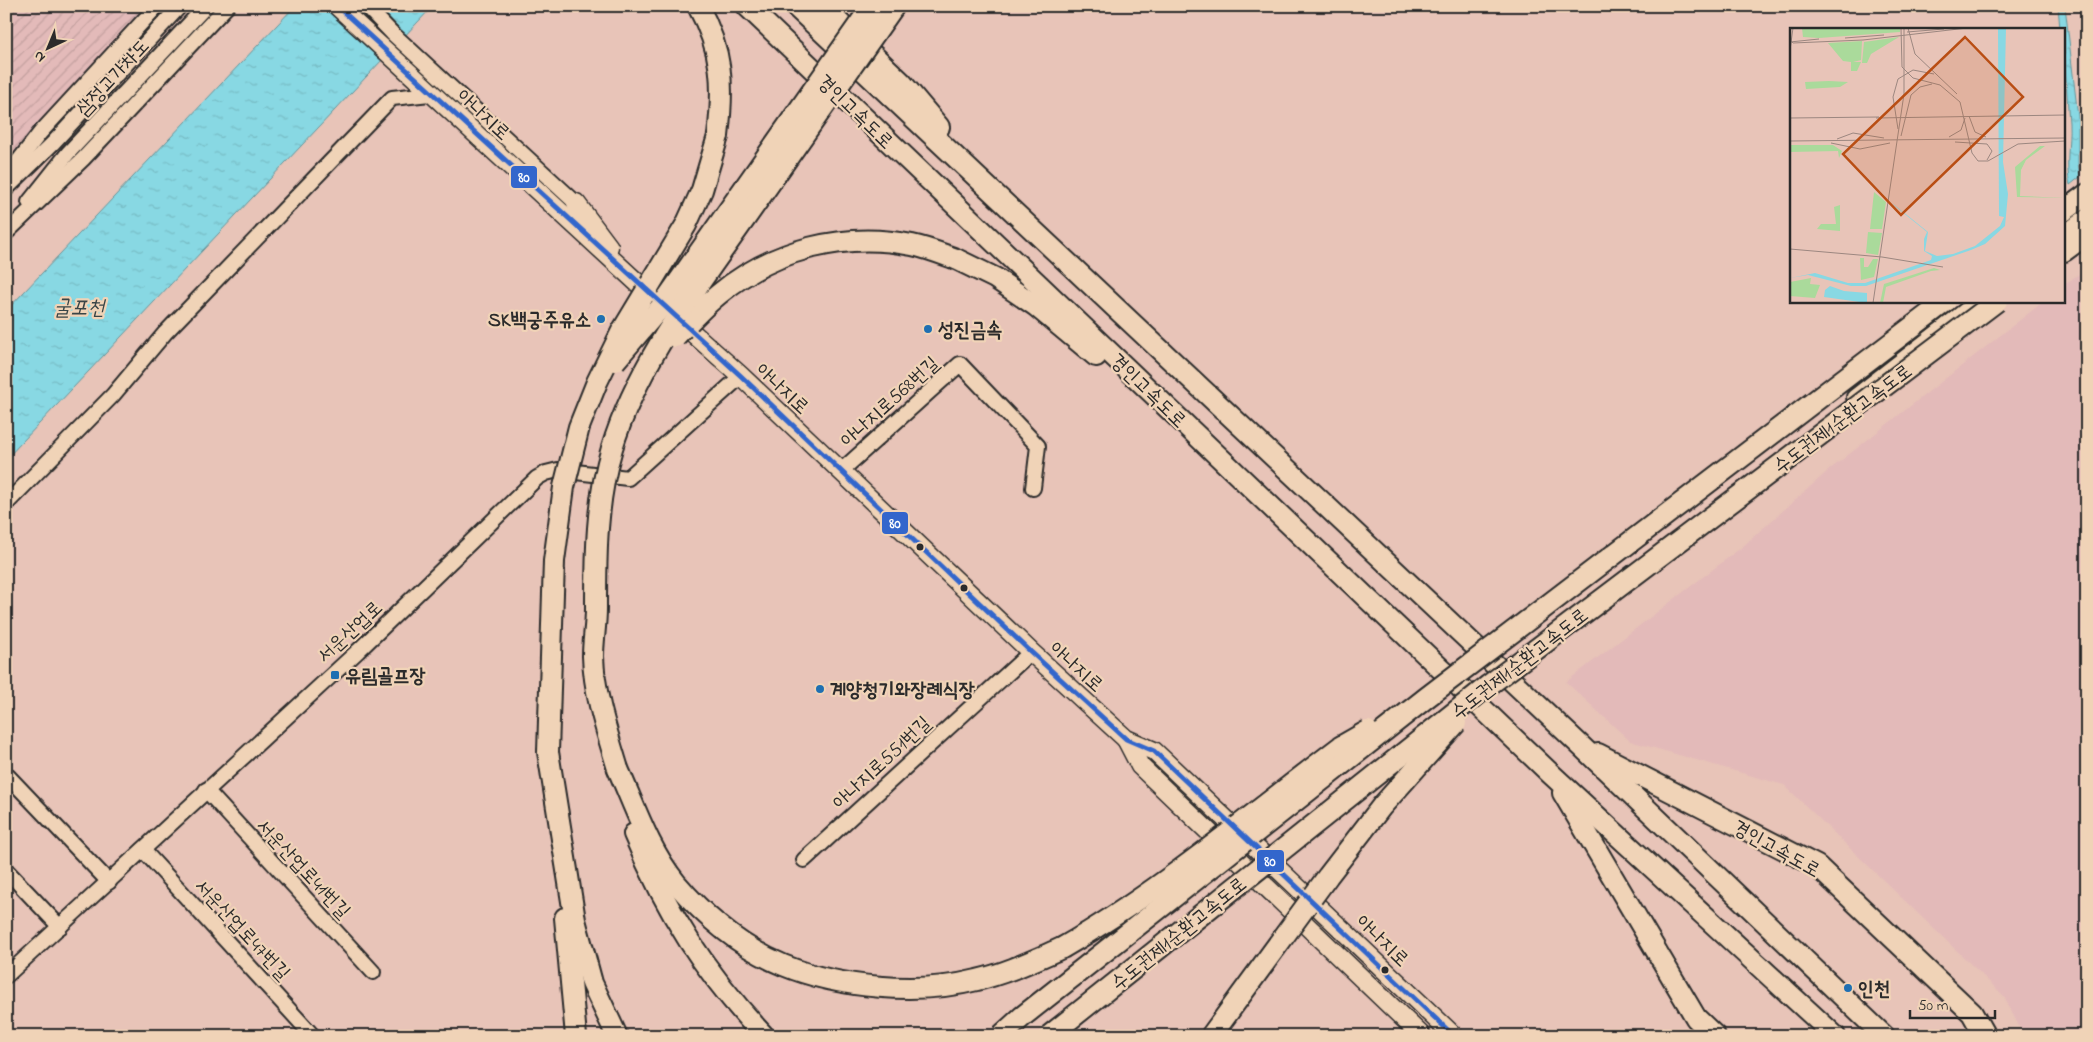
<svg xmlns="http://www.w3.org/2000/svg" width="2093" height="1042" font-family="'Indie Flower','Poor Story',sans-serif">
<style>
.built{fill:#e3bab9}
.industrial{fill:url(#industrial-furrows)}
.water{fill:url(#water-ripples);stroke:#639399}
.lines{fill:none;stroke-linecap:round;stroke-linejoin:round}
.minor-casing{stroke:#2b2b2b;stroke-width:18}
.major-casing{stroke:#2b2b2b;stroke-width:21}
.highway-casing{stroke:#2b2b2b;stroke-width:24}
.minor{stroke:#f0d3b7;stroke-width:14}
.major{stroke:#f0d3b7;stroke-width:18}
.highway{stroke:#f0d3b7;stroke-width:20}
.highway-bridge-casing{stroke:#2b2b2b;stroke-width:24;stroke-linecap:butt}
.highway-bridge{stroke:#f0d3b7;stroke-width:20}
.bus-1-casing{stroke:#f0d3b7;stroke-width:9}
.bus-1{stroke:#36c;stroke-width:5}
.poi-dot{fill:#1f6fb2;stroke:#f0d3b7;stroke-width:2}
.bus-dot{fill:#2b2b2b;stroke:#f0d3b7;stroke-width:2}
.labels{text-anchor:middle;stroke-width:4.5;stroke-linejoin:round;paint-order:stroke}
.street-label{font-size:20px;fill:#2b2b2b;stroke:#f0d3b7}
.poi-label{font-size:20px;font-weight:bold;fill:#2b2b2b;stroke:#f0d3b7;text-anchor:start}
.water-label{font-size:21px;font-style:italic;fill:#394547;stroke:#f0d3b7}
.inset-road{fill:none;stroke:#9c8780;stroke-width:1}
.view{fill:#b94e14;fill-opacity:0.15;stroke:#b94e14;stroke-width:2.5}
.inset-edge{fill:none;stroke:#2b2b2b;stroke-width:2.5}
.line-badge{stroke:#f0d3b7;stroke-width:2}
.badge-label{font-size:14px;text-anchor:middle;font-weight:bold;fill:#fff}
</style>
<defs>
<pattern id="industrial-furrows" width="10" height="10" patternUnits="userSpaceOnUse" patternTransform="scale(1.25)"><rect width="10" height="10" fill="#e3bab9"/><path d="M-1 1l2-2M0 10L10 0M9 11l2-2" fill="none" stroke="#c3a09f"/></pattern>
<pattern id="water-ripples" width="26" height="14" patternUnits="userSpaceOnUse" patternTransform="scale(1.25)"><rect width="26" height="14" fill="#88d8e3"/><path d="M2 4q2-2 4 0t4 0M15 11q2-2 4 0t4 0" fill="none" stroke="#76bac3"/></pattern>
</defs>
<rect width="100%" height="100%" fill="#e8c4b8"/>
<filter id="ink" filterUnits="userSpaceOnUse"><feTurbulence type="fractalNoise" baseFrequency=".02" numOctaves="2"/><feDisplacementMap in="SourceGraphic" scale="10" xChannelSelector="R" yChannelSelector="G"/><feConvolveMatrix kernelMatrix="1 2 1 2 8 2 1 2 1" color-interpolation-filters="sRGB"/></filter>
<g filter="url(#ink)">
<path class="built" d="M 2087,268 L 2087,1036 L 2024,1036 L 2003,995 L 1784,785 L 1630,741 L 1566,682 L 1742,547 L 1829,470 L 2044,301 L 2064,301 L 2064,285 Z"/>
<path class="industrial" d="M 6,6 L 161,6 L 6,177 Z"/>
<g class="water">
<path d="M 295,6 L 433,6 L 6,459 L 6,311 Z"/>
<path d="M 2058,6 L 2065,6 L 2078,117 L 2078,163 L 2080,177 L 2070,185 C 2065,164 2070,144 2069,123 C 2067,91 2064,60 2064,29 L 2060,29 Z"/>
</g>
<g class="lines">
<defs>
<g id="minor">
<path d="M 366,6 L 392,33 L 576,203"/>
<path d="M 6,177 L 40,133 L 157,6"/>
<path d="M 6,189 L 53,143 L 180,6"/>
<path d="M 29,202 L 68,153 L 206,6"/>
<path d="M 6,233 L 83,159 L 227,6"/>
<path d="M 2064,233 L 2087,216"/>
<path d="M 1854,397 L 1977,301"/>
<path d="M 841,471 L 960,364 L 1038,446 L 1033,488"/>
<path d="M 6,504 L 113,395 L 165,333 L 392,98 L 430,94"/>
<path d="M 6,774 L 109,882"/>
<path d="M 206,790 L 373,972"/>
<path d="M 143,850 L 313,1036"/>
<path d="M 804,860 L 1031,652"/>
<path d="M 6,870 L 60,927"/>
<path d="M 6,976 L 358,651 L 537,478 L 546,473 L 558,470 L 628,478 L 741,376"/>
</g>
<g id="major">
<path d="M 337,6 L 655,299"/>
<path d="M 576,203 L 609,247"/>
<path d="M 676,318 L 741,376 L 1031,652 L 1126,739 L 1154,751 L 1454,1036"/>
<path d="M 1126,739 L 1140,766 L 1422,1036"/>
</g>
<g id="highway">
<path d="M 698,6 C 723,52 724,85 718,136"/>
<path d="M 747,6 L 1551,774 L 1835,1036"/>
<path d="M 795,6 L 1579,744 L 1884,1036"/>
<path d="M 822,6 L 902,83 L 939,127"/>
<path d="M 2064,211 L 2087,194"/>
<path d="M 2064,251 L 2087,234"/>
<path d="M 956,259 L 995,278 L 1036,306 L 1096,356"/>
<path d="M 548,752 L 575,920 L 592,983 L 617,1036"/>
<path d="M 1598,754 L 1817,866 L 1972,1013 L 1985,1036"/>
<path d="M 618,769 C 635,807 649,850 676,883 C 705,917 742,948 783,965 C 839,988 919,995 977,980 C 1007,973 1034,960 1062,948"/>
<path d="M 1563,793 L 1696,1018 L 1715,1036"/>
<path d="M 634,834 C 667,914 705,972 764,1036"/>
<path d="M 565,918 L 576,1036"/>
</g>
</defs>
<use href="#minor" class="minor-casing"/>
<use href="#major" class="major-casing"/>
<use href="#highway" class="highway-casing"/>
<use href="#minor" class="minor"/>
<use href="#major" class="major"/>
<use href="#highway" class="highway"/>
<defs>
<g id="highway-bridge">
<path d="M 675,337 C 689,322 703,307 719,294 C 772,250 844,231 912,245 C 927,248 942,254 956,259"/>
<path d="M 615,361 L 660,308 L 872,6"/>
<path d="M 548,752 L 554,561 L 564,487 L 579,427 L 597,382 L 622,331 L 686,225 L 702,190 L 718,136"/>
<path d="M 618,769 C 607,732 594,694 593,656 C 593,641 596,625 596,609 C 596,555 596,501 612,448 C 637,365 692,294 742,223 C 792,151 843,79 894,6"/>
<path d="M 1062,948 C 1161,891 1249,816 1340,747 L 1368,731"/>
<path d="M 1001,1036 L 1023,1016 L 1426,698 L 1946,301"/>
<path d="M 1049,1036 L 1489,685 L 1997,301"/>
<path d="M 1211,1036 L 1328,876 L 1382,806 L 1456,723"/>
</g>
</defs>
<use href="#highway-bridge" class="highway-bridge-casing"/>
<use href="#highway-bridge" class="highway-bridge"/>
<defs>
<path id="bus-1" d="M 337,6 L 741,376 L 1031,652 L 1126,739 L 1154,751 L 1454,1036"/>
</defs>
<use href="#bus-1" class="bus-1-casing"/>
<use href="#bus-1" class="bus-1"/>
</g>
</g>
<g class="poi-dot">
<circle cx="601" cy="319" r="5"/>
<circle cx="928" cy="329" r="5"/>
<rect x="330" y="670" width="10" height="10" rx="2.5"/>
<circle cx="820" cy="689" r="5"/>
<circle cx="1848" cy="988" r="5"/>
</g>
<g class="bus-dot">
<circle cx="920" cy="547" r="4.5"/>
<circle cx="964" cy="588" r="4.5"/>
<circle cx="1385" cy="970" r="4.5"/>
</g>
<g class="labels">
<g class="street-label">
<text transform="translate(112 77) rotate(-47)" y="7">삼정고가차도</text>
<text transform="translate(856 111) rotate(44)" y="7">경인고속도로</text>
<text transform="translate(484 114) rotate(43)" y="7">아나지로</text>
<text transform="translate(783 388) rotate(43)" y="7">아나지로</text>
<text transform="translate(1149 390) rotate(44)" y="7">경인고속도로</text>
<text transform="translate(889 401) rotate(-42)" y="7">아나지로568번길</text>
<text transform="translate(1842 418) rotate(-37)" y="7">수도권제1순환고속도로</text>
<text transform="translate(349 631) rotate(-43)" y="7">서운산업로</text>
<text transform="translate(1519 663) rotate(-38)" y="7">수도권제1순환고속도로</text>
<text transform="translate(1077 666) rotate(42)" y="7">아나지로</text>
<text transform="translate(881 762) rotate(-43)" y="7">아나지로551번길</text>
<text transform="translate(1777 848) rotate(29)" y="7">경인고속도로</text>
<text transform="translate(304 868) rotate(47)" y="7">서운산업로41번길</text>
<text transform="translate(243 929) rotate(47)" y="7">서운산업로47번길</text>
<text transform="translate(1178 933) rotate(-39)" y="7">수도권제1순환고속도로</text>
<text transform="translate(1383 940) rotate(44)" y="7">아나지로</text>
</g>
<g class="poi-label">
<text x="591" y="326" text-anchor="end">SK백궁주유소</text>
<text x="938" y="336">성진금속</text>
<text x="345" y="682">유림골프장</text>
<text x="830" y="696">계양청기와장례식장</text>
<text x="1858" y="995">인천</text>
</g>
<g class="water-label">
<text x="79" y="314">굴포천</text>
</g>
</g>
<g transform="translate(1790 28)">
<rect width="275" height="275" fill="#e8c4b8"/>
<path d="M 12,0 L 110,0 L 110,4 L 29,10 L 13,9 ZM 109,9 L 81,26 L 77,35 L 72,35 L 74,14 ZM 72,13 L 71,32 L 63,34 L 71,34 L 67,43 L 61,43 L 61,34 L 53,33 L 38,15 ZM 15,54 L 39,53 L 58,54 L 50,59 L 16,61 ZM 0,117 L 43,117 L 52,123 L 49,130 L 48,123 L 0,124 ZM 250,118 L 255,118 L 236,132 L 231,142 L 230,168 L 275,170 L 227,169 L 225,139 ZM 84,164 L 96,174 L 92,201 L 80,201 ZM 50,177 L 50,203 L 27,201 L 31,196 L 46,196 L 44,179 ZM 78,204 L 92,205 L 88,227 L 76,225 ZM 70,230 L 74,230 L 74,239 L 78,239 L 83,231 L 88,231 L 84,249 L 71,252 ZM 144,240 L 150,242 L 149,254 L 150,242 L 141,243 L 96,259 L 93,275 L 90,275 L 94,256 ZM 21,250 L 20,256 L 30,257 L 25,270 L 0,268 L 0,254 Z" fill="#aada9b"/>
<path d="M 208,0 L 216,0 L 213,134 L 218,166 L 215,198 L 195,216 L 181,222 L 76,258 L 61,258 L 18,247 L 0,250 L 25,245 L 58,255 L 75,255 L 141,232 L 142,228 L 134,223 L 134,211 L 137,204 L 106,179 L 102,175 L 138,204 L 135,223 L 147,228 L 163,226 L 185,218 L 210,198 L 214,189 L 209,188 ZM 40,258 L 54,263 L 77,265 L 77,275 L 34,269 L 35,262 Z" fill="#88d8e3"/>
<path class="inset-road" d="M 111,0 L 112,39 L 123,50 L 150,57 L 170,74 L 182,125 L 188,133 L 198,133 L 228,116 L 275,113M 118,0 L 125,26 L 167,66M 117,4 L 154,1M 55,10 L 94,7M 0,12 L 3,15 L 73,12 L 177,0M 0,14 L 29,11M 0,22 L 3,0M 179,88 L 185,104 L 196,109M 0,90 L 89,89M 86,90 L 275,87M 108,101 L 103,69 L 108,51 L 123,42 L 144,46M 111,108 L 121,67 L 130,59 L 142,56M 159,109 L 171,102 L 175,90M 47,111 L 63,105 L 94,110M 0,113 L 275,110M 165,114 L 197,116 L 202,123 L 197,132M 41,115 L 70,121 L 100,115M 0,221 L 92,229 L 153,239M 83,275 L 114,66 L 114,0"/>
<path class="view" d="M 175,9 L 233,69 L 111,187 L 53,126 Z"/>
<rect width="275" height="275" class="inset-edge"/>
</g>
<g class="line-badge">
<rect x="510" y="165" width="28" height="24" rx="5" fill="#36c"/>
<rect x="881" y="511" width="28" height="24" rx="5" fill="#36c"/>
<rect x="1256" y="849" width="29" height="24" rx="5" fill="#36c"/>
</g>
<g class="badge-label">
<text x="524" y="182">80</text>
<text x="895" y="528">80</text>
<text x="1270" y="866">80</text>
</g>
<rect width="2093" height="1042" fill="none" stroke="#f0d3b7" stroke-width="25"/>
<rect x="12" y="12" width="2068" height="1017" fill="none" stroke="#2b2b2b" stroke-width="2" filter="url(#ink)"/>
<g transform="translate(48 48) rotate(224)" stroke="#f0d3b7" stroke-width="4" paint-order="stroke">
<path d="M0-4L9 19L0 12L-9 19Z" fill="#2b2b2b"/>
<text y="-8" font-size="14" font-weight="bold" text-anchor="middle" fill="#2b2b2b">N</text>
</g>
<path d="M1910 1010v8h85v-8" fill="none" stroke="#2b2b2b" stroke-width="2.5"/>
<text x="1918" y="1010" font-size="15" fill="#2b2b2b" stroke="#f0d3b7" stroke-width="4" paint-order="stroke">50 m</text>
</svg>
